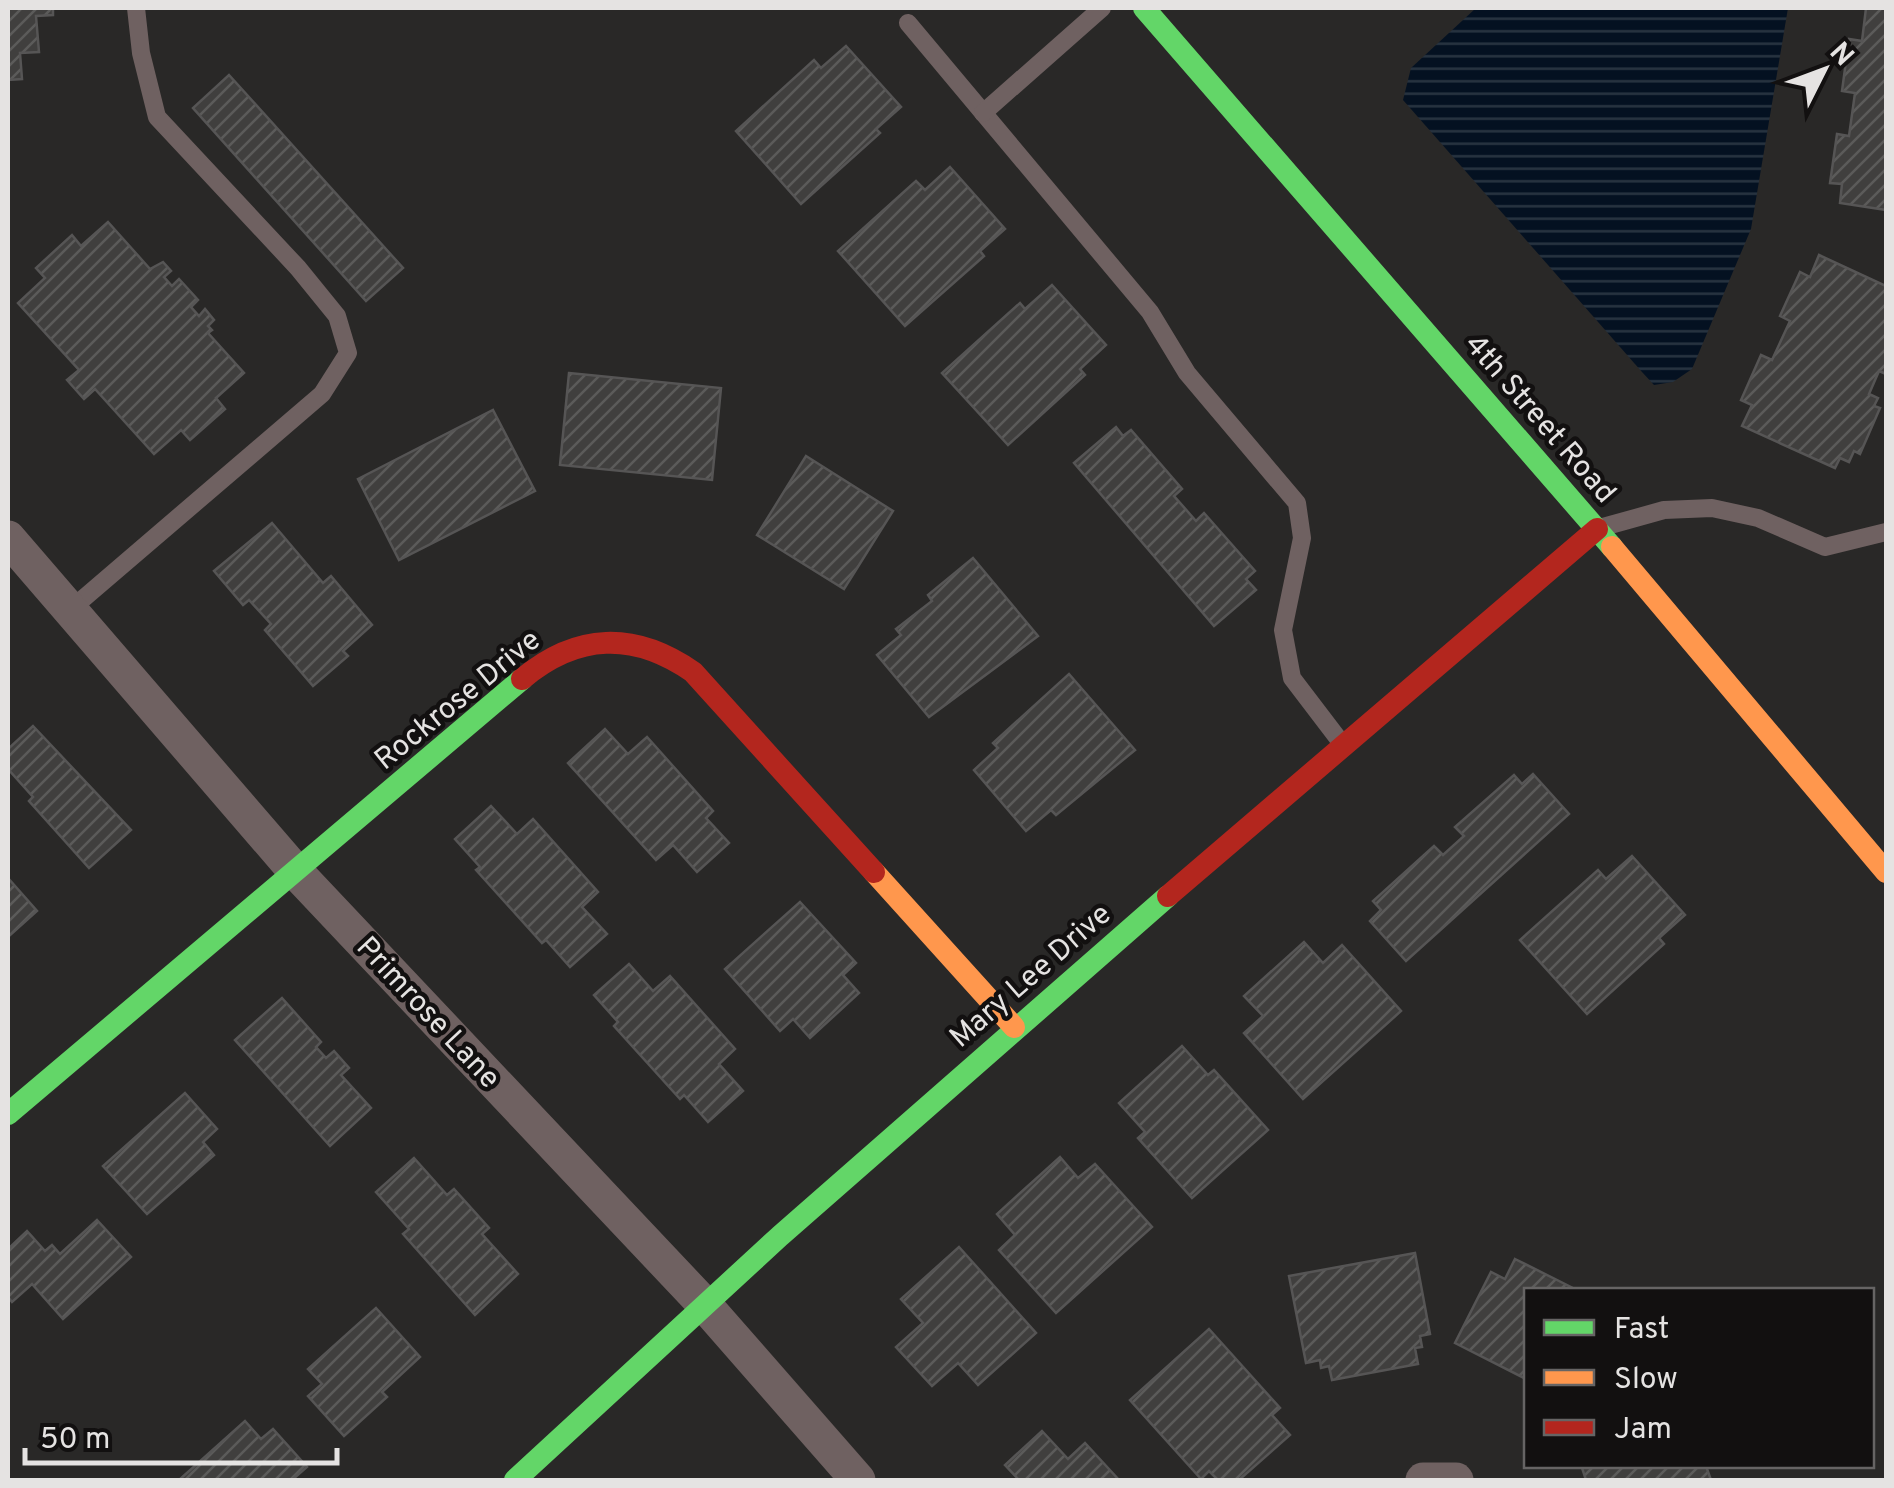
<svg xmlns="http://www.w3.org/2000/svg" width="1894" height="1488" font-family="Overpass,sans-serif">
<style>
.water{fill:url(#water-rules)}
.building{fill:url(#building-hatch);stroke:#565555;stroke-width:2.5}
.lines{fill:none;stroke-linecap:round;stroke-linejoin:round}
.lane{stroke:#6f6161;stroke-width:18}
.street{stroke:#6f6161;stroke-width:35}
.fast{stroke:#63d668;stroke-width:22}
.slow{stroke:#ff974d;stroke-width:22}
.jam{stroke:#b3261e;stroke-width:22}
.labels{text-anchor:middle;stroke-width:9;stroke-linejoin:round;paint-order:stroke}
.street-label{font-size:30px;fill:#e5e3e2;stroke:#121010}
</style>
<defs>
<pattern id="water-rules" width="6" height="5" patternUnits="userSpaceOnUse" patternTransform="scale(2.5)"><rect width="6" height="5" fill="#041121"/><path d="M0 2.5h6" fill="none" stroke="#283441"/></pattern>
<pattern id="building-hatch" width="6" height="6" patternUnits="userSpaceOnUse" patternTransform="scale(2.5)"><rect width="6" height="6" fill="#403f3e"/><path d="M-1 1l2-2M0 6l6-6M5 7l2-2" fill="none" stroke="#5b5b5a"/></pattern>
</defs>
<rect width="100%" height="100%" fill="#292827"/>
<path class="water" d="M 1476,8 L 1788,8 L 1751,229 L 1692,369 L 1673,382 L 1654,385 L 1642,372 L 1403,100 L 1411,68 Z"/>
<g class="building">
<path d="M 8,8 L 53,8 L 53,15 L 36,16 L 39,52 L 20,53 L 22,79 L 8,80 Z"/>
<path d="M 1866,8 L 1886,8 L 1886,210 L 1840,203 L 1842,184 L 1830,183 L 1837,134 L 1849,136 L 1855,93 L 1842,91 L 1849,39 L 1862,41 Z"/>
<path d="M 846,46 L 901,107 L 876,129 L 880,133 L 801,204 L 736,131 L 814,60 L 821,68 Z"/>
<path d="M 229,75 L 403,268 L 366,301 L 193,108 Z"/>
<path d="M 950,167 L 1005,229 L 980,251 L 984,256 L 905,326 L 838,251 L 916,181 L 925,190 Z"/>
<path d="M 108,222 L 150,269 L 163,262 L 171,271 L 164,277 L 172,286 L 179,279 L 198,300 L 191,307 L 199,316 L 205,309 L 214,320 L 208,326 L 212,330 L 208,333 L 244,373 L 216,398 L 225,409 L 190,440 L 181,430 L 154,454 L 95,389 L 84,399 L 67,380 L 79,370 L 18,303 L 45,278 L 36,268 L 72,235 L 81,246 Z"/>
<path d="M 1819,255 L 1886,286 L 1886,374 L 1879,371 L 1869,394 L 1878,398 L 1874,406 L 1880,408 L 1860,454 L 1854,451 L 1849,462 L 1840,458 L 1835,468 L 1742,426 L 1752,405 L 1741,400 L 1761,355 L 1772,360 L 1790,321 L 1780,316 L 1800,272 L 1810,277 Z"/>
<path d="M 1052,285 L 1106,345 L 1080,369 L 1085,375 L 1008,445 L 942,373 L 1020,303 L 1025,309 Z"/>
<path d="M 569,373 L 721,388 L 712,480 L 560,465 Z"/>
<path d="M 493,410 L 535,491 L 399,560 L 358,479 Z"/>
<path d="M 1116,427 L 1123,436 L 1131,430 L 1182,489 L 1174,496 L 1196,521 L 1204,513 L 1255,571 L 1246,579 L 1256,590 L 1214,626 L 1074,463 Z"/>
<path d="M 806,456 L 893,511 L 844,589 L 757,535 Z"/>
<path d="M 272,523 L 323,583 L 331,576 L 372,625 L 343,651 L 348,656 L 313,686 L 265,630 L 271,624 L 249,600 L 243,605 L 214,571 Z"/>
<path d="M 973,558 L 1038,636 L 929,717 L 877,655 L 901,635 L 896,629 L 932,601 L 928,595 Z"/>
<path d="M 1069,674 L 1135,750 L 1056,815 L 1051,810 L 1026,831 L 974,770 L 998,748 L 993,743 Z"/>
<path d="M 33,726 L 131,830 L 89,868 L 29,801 L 33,797 L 8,769 L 8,749 Z"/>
<path d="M 605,729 L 628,754 L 647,737 L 713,811 L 706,818 L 729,843 L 697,872 L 673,845 L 656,860 L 568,763 Z"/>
<path d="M 1533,774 L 1569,814 L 1406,961 L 1370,921 L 1381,910 L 1373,901 L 1434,846 L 1443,855 L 1464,836 L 1455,827 L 1514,775 L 1522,784 Z"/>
<path d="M 491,806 L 517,834 L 533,819 L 598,892 L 582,907 L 607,934 L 570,967 L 546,940 L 542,943 L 476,870 L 480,867 L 455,839 Z"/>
<path d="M 1632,856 L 1685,915 L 1659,938 L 1664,944 L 1587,1014 L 1520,940 L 1598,870 L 1606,879 Z"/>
<path d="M 8,878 L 37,911 L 8,937 Z"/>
<path d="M 800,902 L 856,963 L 843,975 L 859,993 L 810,1038 L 793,1019 L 780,1031 L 725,969 Z"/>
<path d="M 1304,942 L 1323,963 L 1342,945 L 1401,1011 L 1303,1099 L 1244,1033 L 1263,1016 L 1244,996 Z"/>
<path d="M 629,964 L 653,991 L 670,976 L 735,1049 L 719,1064 L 743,1091 L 708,1122 L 684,1095 L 680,1099 L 614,1026 L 618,1022 L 594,995 Z"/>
<path d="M 282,998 L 321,1042 L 316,1047 L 326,1058 L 334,1051 L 349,1068 L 341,1075 L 371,1108 L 330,1146 L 235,1040 Z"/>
<path d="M 1182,1046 L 1208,1075 L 1214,1070 L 1268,1130 L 1192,1198 L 1138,1138 L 1145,1132 L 1119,1103 Z"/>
<path d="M 185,1093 L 217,1129 L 203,1142 L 214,1155 L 147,1214 L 103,1166 Z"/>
<path d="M 1060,1157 L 1078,1178 L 1095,1164 L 1152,1227 L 1056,1313 L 999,1250 L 1015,1235 L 997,1214 Z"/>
<path d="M 414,1158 L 447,1195 L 454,1189 L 489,1228 L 482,1234 L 518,1274 L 475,1315 L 403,1234 L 409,1229 L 376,1192 Z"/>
<path d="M 97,1220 L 131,1257 L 63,1319 L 32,1284 L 12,1302 L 8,1297 L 8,1249 L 27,1231 L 45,1251 L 52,1245 L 60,1254 Z"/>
<path d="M 959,1247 L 1036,1333 L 978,1385 L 958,1363 L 932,1386 L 896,1347 L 923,1323 L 901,1299 Z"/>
<path d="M 1415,1253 L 1430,1334 L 1420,1336 L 1422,1347 L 1415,1348 L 1418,1364 L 1332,1380 L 1329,1366 L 1321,1368 L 1320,1360 L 1306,1363 L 1289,1276 Z"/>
<path d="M 1515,1259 L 1577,1290 L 1526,1290 L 1526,1379 L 1455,1343 L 1491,1272 L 1505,1279 Z"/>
<path d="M 376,1308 L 420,1357 L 382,1392 L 387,1397 L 344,1436 L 308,1396 L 322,1384 L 308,1369 Z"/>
<path d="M 1209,1329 L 1280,1408 L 1272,1415 L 1290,1435 L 1239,1480 L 1218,1480 L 1209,1471 L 1201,1479 L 1130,1400 Z"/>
<path d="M 245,1421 L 261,1439 L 273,1429 L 307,1467 L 292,1480 L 179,1480 Z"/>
<path d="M 1042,1431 L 1068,1459 L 1085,1443 L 1119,1480 L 1019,1480 L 1005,1465 Z"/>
<path d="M 1590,1466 L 1706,1466 L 1711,1480 L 1586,1480 L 1582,1468 Z"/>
</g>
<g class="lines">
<g class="lane">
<path d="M 908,23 L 1150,312 L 1187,373 L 1297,503 L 1302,538 L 1283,630 L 1292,678 L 1340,741"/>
<path d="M 983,113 L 1102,8"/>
<path d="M 1603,527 L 1664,510 L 1712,508 L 1758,518 L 1825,547 L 1886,532"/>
<path d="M 70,610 L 322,394 L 348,353 L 337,316 L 298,268 L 157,117 L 141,53 L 136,8"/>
</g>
<g class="street">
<path d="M 8,538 L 296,872 L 703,1303 L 858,1480"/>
<path d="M 1423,1480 L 1456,1480"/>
</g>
<g class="fast">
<path d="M 1144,8 L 1612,547"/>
<path d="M 8,1114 L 522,679"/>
<path d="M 515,1480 L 780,1236 L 1168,896"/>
</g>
<g class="slow">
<path d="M 1612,547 L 1886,872"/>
<path d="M 874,872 L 1014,1027"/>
</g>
<g class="jam">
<path d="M 522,679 C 577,633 634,631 693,672 L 874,872"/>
<path d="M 1168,896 L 1597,529"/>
</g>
</g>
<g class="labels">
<g class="street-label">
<text transform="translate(1541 418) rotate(49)" y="10">4th Street Road</text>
<text transform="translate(457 699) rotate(-39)" y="10">Rockrose Drive</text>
<text transform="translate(1030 975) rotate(-41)" y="10">Mary Lee Drive</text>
<text transform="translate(429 1012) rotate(47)" y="10">Primrose Lane</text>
</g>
</g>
<rect width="1894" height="1488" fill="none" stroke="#e5e3e2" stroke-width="20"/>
<rect x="1524" y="1288" width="350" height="180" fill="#121010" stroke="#666464" stroke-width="2.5"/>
<rect x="1544" y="1320" width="50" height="15" fill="#63d668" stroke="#666464" stroke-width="2.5"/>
<text x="1614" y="1338" font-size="30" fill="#e5e3e2">Fast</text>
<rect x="1544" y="1370" width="50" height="15" fill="#ff974d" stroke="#666464" stroke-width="2.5"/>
<text x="1614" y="1388" font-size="30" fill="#e5e3e2">Slow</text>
<rect x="1544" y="1420" width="50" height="15" fill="#b3261e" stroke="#666464" stroke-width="2.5"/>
<text x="1614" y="1438" font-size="30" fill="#e5e3e2">Jam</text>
<g transform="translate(1824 70) rotate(48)" stroke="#121010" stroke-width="8" paint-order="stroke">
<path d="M0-8L18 38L0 25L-18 38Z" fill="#e5e3e2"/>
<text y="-15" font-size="28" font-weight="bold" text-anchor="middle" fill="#e5e3e2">N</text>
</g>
<path d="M25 1448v15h312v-15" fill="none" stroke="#e5e3e2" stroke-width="5"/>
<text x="40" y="1448" font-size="30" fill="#e5e3e2" stroke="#121010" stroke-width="8" paint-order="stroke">50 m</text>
</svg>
